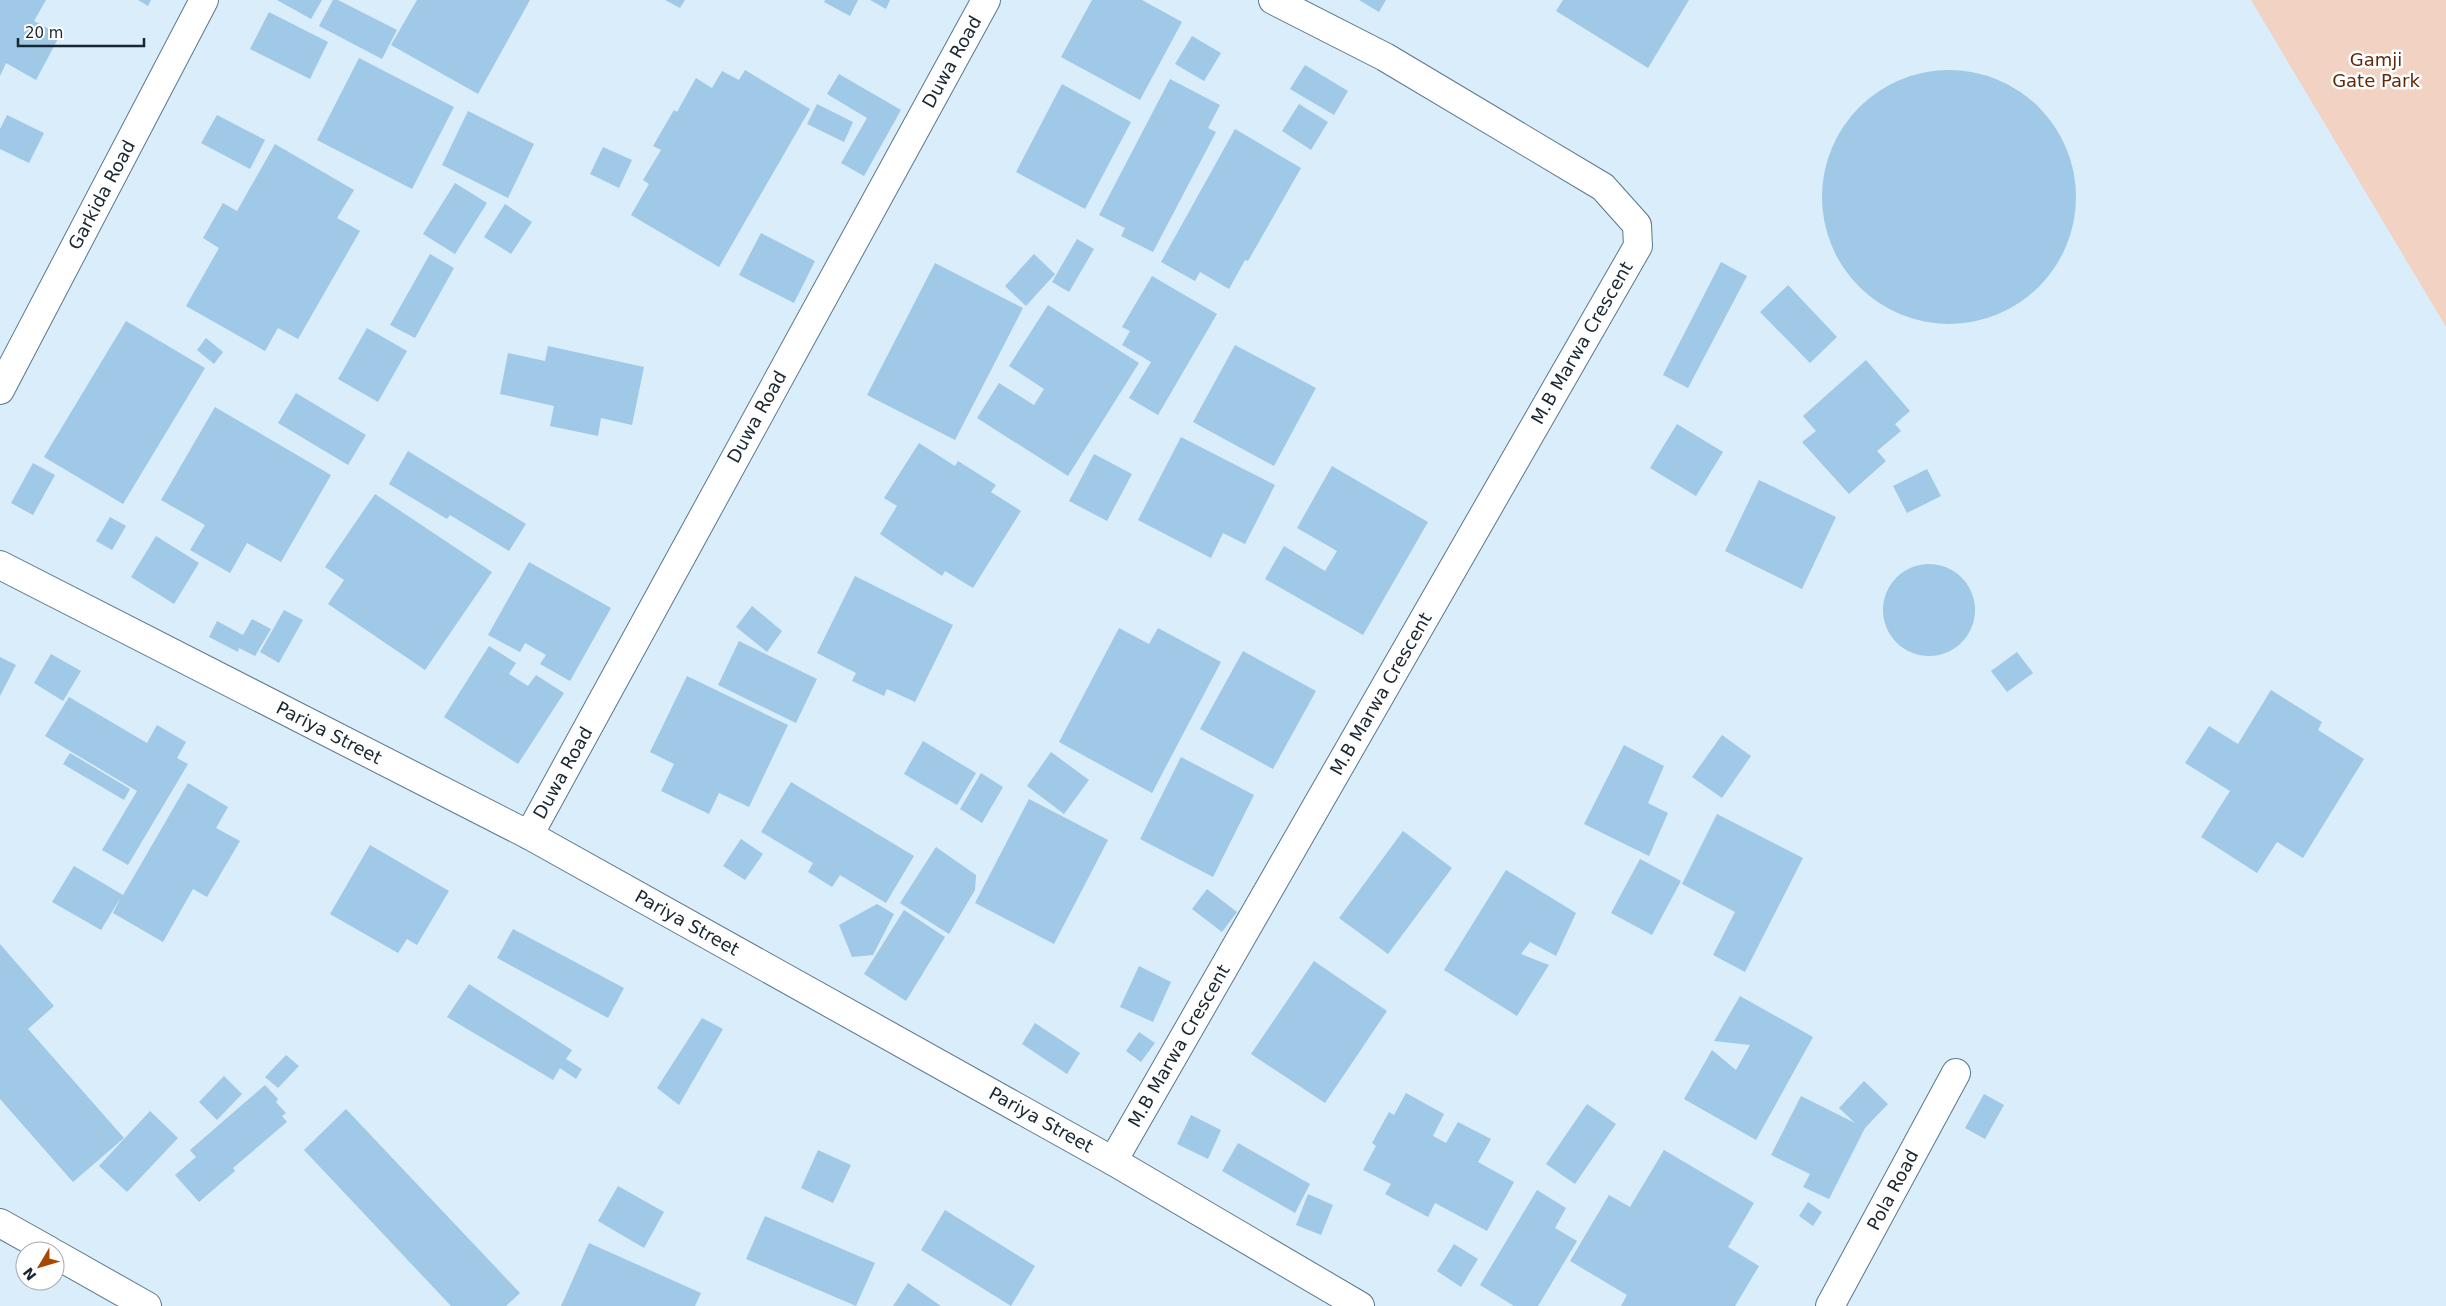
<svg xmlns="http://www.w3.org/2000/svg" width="2446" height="1306" font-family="'DejaVu Sans',sans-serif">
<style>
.green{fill:#f1d2c3}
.building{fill:#9fc9e6}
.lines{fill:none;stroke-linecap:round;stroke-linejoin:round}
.minor-casing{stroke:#59778c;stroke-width:30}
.minor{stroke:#fff;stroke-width:28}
.labels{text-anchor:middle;stroke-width:5;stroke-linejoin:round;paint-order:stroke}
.park-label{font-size:18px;fill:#602908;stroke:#fff}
.street-label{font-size:18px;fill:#1a2730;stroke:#fff}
</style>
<rect width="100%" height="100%" fill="#d9edfb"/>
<path class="green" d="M 2251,0 L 2446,0 L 2446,327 Z"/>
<g class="building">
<path d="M 0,0 L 46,0 L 34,21 L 60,35 L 36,80 L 6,63 L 0,76 Z"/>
<path d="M 138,0 L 151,0 L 148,6 Z"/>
<path d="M 277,0 L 322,0 L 311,19 Z"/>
<path d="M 333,0 L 338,0 L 397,30 L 382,59 L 319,26 Z"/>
<path d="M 417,0 L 530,0 L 478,94 L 391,45 Z"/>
<path d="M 665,0 L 685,0 L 680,8 Z"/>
<path d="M 825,0 L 858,0 L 850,16 L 824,2 Z"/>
<path d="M 870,0 L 890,0 L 886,9 Z"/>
<path d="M 1092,0 L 1142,0 L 1182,22 L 1140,100 L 1061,57 Z"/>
<path d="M 1359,0 L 1386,0 L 1379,12 Z"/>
<path d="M 1563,0 L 1689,0 L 1648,68 L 1556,11 Z"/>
<path d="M 269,12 L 328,42 L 310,79 L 250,49 Z"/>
<path d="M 1192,36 L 1221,53 L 1204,81 L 1175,64 Z"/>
<path d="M 359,58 L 454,107 L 412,189 L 317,140 Z"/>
<path d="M 1305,65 L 1348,91 L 1334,115 L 1290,89 Z"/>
<path d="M 745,70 L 810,109 L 719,267 L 631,215 L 649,184 L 643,180 L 661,150 L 653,146 L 674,110 L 677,112 L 696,78 L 712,88 L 722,71 L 739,80 Z"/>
<circle cx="1949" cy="197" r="127"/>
<path d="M 839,74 L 901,110 L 864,176 L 841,163 L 867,118 L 827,94 Z"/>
<path d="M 1170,79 L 1220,105 L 1208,128 L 1216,132 L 1153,252 L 1121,236 L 1125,228 L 1099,215 Z"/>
<path d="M 1062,84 L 1131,122 L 1085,209 L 1016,172 Z"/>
<path d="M 817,104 L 853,122 L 844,142 L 807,124 Z"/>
<path d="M 1299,104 L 1328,122 L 1311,150 L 1282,131 Z"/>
<path d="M 468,111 L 534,144 L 508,198 L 442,165 Z"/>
<path d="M 7,115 L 44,133 L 29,163 L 0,149 L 0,129 Z"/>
<path d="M 217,115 L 265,140 L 250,169 L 201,143 Z"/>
<path d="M 1235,129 L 1301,168 L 1248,261 L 1245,260 L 1229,289 L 1200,272 L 1195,281 L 1161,262 Z"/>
<path d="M 275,144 L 354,190 L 337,218 L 360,231 L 298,339 L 278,328 L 265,351 L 186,306 L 219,248 L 203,238 L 223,203 L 237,211 Z"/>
<path d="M 603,147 L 632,160 L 619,188 L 590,174 Z"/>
<path d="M 455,183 L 487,203 L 455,254 L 423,234 Z"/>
<path d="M 505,204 L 532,222 L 511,254 L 484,237 Z"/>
<path d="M 761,233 L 815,261 L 794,303 L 739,275 Z"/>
<path d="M 1077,239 L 1094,249 L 1069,292 L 1052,282 Z"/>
<path d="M 430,254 L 454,268 L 415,338 L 390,325 Z"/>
<path d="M 1034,254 L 1055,274 L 1026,306 L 1005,286 Z"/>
<path d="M 1721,262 L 1747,276 L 1688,388 L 1663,375 Z"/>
<path d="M 935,263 L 1023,308 L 955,440 L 867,395 Z"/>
<path d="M 1152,276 L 1217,314 L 1158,415 L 1129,398 L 1151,362 L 1122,345 L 1130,331 L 1122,327 Z"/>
<path d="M 1788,285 L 1837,337 L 1810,363 L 1760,312 Z"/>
<path d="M 1048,305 L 1139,363 L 1068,476 L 977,418 L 999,383 L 1034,405 L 1044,389 L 1009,366 Z"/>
<path d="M 126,321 L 205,368 L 123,504 L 44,457 Z"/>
<path d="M 367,328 L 407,351 L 378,402 L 338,379 Z"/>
<path d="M 206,338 L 223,352 L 214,364 L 197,350 Z"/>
<path d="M 1235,345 L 1316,388 L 1274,466 L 1193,422 Z"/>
<path d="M 548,346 L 644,367 L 632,425 L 601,418 L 598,436 L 550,426 L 554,406 L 500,394 L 508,353 L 545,361 Z"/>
<path d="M 1866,360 L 1910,411 L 1895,424 L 1901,431 L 1877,451 L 1886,461 L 1849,494 L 1802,442 L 1816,431 L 1803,416 Z"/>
<path d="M 296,393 L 366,435 L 348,465 L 278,423 Z"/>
<path d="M 215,407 L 331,475 L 281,562 L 247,543 L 230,573 L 190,550 L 205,525 L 161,500 Z"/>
<path d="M 1677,424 L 1723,452 L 1696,496 L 1650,468 Z"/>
<path d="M 1181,437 L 1275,485 L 1245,544 L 1223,533 L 1211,558 L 1138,520 Z"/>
<path d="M 919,443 L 955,466 L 958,461 L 996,485 L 991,492 L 1021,511 L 973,588 L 945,571 L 942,576 L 880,534 L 897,506 L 884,498 Z"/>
<path d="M 408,451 L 526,524 L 509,551 L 450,515 L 447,519 L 389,484 Z"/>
<path d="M 1094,454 L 1132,474 L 1107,521 L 1069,501 Z"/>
<path d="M 33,463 L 55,475 L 33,515 L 11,503 Z"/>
<path d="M 1332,466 L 1428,522 L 1363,635 L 1265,579 L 1284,546 L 1325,571 L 1337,551 L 1297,528 Z"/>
<path d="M 1927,469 L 1941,496 L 1907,513 L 1893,486 Z"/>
<path d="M 1759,480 L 1836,517 L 1802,589 L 1725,551 Z"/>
<path d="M 375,494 L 492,572 L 425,670 L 328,604 L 344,580 L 325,567 Z"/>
<path d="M 110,517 L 126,526 L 112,550 L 96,541 Z"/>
<path d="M 156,536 L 199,563 L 174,604 L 131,577 Z"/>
<path d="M 529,562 L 611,608 L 570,681 L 540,664 L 546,655 L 525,643 L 520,652 L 488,635 Z"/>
<circle cx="1929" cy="610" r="46"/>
<path d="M 855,576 L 953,625 L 915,702 L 887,689 L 884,696 L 852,681 L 856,673 L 817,653 Z"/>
<path d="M 752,606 L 782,631 L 767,652 L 736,627 Z"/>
<path d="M 284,610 L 303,620 L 279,663 L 260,652 Z"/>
<path d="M 252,619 L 271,629 L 255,656 L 239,648 L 238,652 L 209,637 L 217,621 L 243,635 Z"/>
<path d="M 1119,628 L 1149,644 L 1158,628 L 1221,662 L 1152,793 L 1059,742 Z"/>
<path d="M 739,641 L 817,679 L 796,723 L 718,685 Z"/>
<path d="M 489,646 L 516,663 L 509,674 L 528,686 L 536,675 L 564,693 L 518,764 L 444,717 Z"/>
<path d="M 1243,651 L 1316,691 L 1273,769 L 1200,729 Z"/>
<path d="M 2017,652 L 2033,673 L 2007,692 L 1991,671 Z"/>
<path d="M 51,654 L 81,671 L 63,701 L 34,683 Z"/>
<path d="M 0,657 L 16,665 L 0,696 Z"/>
<path d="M 687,676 L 788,725 L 749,807 L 719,793 L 709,814 L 661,791 L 674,764 L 650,752 Z"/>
<path d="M 2271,690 L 2322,722 L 2318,730 L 2364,759 L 2303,858 L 2277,842 L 2257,873 L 2201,837 L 2230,791 L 2185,763 L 2209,726 L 2238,744 Z"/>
<path d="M 69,697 L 147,743 L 157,725 L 186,742 L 177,758 L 188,764 L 128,865 L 102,850 L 137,791 L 45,736 Z"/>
<path d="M 1722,735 L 1751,756 L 1722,798 L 1692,777 Z"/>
<path d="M 923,741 L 976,773 L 957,805 L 904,774 Z"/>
<path d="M 1624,745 L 1664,766 L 1648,803 L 1668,813 L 1649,856 L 1584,824 Z"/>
<path d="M 1051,752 L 1089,780 L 1064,814 L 1027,786 Z"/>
<path d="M 70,753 L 130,789 L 124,800 L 63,764 Z"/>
<path d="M 1181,757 L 1254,795 L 1213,877 L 1140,839 Z"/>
<path d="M 981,773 L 1003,787 L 982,823 L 960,809 Z"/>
<path d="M 791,782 L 914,856 L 886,903 L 840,875 L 832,887 L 808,872 L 813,863 L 761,832 Z"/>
<path d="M 188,783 L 228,807 L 216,828 L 240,841 L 207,897 L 193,889 L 163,942 L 113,913 L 121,897 L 101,930 L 52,902 L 74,866 L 123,895 Z"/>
<path d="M 1029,799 L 1108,840 L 1054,944 L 975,903 Z"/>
<path d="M 1717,814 L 1803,858 L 1745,972 L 1713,955 L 1735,912 L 1682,884 Z"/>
<path d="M 1403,831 L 1452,868 L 1388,954 L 1339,918 Z"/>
<path d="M 741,839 L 763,854 L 745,880 L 723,866 Z"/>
<path d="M 370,845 L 449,891 L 417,945 L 407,939 L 398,953 L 330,914 Z"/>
<path d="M 936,847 L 976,875 L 975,890 L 949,934 L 900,903 Z"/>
<path d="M 1640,859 L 1681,881 L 1652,935 L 1611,913 Z"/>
<path d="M 1506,870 L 1576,913 L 1556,956 L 1530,942 L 1521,954 L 1549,965 L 1517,1016 L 1444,970 Z"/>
<path d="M 1207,889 L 1237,912 L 1222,932 L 1192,909 Z"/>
<path d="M 877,904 L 894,914 L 873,955 L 852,957 L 839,925 Z"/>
<path d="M 904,910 L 945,937 L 906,1001 L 864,974 Z"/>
<path d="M 513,929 L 624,988 L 608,1018 L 497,958 Z"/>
<path d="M 0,944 L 54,1006 L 28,1029 L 124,1138 L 73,1182 L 0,1099 Z"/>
<path d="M 1314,961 L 1387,1011 L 1325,1103 L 1251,1054 Z"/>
<path d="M 1139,966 L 1171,982 L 1153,1022 L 1120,1007 Z"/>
<path d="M 469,984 L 572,1050 L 566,1059 L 582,1069 L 576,1079 L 560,1068 L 553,1080 L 447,1017 Z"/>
<path d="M 1740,996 L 1813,1037 L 1756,1140 L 1684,1099 L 1712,1050 L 1736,1070 L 1750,1045 L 1714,1041 Z"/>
<path d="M 702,1018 L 723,1029 L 679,1105 L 657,1088 Z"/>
<path d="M 1035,1023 L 1080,1053 L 1067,1074 L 1022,1044 Z"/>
<path d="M 1139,1032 L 1155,1043 L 1141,1062 L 1126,1051 Z"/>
<path d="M 286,1055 L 299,1066 L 278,1088 L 265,1077 Z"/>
<path d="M 224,1076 L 242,1094 L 217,1120 L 199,1102 Z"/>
<path d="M 1864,1081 L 1888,1104 L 1865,1128 L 1829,1199 L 1803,1187 L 1810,1174 L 1771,1155 L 1801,1096 L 1855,1123 L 1839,1108 Z"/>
<path d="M 265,1085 L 278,1099 L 276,1102 L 286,1113 L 282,1116 L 287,1122 L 233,1168 L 235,1171 L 199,1202 L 175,1175 L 196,1157 L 190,1150 Z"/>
<path d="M 1406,1093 L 1444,1114 L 1433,1136 L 1446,1143 L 1458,1122 L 1491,1139 L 1478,1162 L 1514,1182 L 1487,1231 L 1435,1203 L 1428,1217 L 1385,1194 L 1391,1184 L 1363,1170 L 1376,1146 L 1372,1143 L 1389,1112 L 1394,1115 Z"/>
<path d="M 1984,1094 L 2004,1105 L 1985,1139 L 1965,1128 Z"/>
<path d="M 1587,1104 L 1616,1124 L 1575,1184 L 1546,1164 Z"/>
<path d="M 346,1109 L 520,1293 L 506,1306 L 451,1306 L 304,1150 Z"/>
<path d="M 150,1111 L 178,1138 L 127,1192 L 99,1166 Z"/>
<path d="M 1191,1115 L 1221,1130 L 1208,1159 L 1177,1144 Z"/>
<path d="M 1238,1143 L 1310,1184 L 1295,1213 L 1222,1171 Z"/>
<path d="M 818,1150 L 851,1165 L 833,1203 L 801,1188 Z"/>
<path d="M 1664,1150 L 1754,1203 L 1728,1247 L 1759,1266 L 1735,1306 L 1621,1306 L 1627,1295 L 1570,1261 L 1609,1195 L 1630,1207 Z"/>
<path d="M 618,1186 L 664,1212 L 644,1248 L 598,1221 Z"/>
<path d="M 1537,1190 L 1566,1208 L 1555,1228 L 1577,1241 L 1538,1306 L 1514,1306 L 1480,1285 Z"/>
<path d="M 1308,1194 L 1333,1205 L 1321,1235 L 1296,1225 Z"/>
<path d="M 1808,1202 L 1822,1212 L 1813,1226 L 1799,1216 Z"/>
<path d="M 945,1210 L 1035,1266 L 1011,1306 L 921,1250 Z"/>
<path d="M 765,1216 L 875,1263 L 856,1306 L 746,1259 Z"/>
<path d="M 589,1243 L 701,1293 L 695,1306 L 561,1306 Z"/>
<path d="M 1454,1244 L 1478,1259 L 1461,1287 L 1437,1271 Z"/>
<path d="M 908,1283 L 941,1306 L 893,1306 Z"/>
</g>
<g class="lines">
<defs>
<g id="minor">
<path d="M 0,390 L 204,0"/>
<path d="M 0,565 L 529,835 L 1113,1161 L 1360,1306"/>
<path d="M 529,835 L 986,0"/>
<path d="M 1113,1161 L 1638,246 L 1637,225 L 1603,187 L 1385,57 L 1273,0"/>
<path d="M 0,1223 L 50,1251"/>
<path d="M 55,1254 L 147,1306"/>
<path d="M 1830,1306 L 1956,1073"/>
</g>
</defs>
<use href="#minor" class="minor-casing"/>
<use href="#minor" class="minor"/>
</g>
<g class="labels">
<g class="park-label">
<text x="2376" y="66">Gamji<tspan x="2376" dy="21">Gate Park</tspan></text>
</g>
<g class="street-label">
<text transform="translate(952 62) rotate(-61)" y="6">Duwa Road</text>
<text transform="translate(102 195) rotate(-62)" y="6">Garkida Road</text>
<text transform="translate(1582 343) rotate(-60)" y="6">M.B Marwa Crescent</text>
<text transform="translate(757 417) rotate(-61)" y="6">Duwa Road</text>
<text transform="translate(1381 694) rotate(-60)" y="6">M.B Marwa Crescent</text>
<text transform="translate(329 733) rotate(27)" y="6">Pariya Street</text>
<text transform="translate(563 773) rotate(-61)" y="6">Duwa Road</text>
<text transform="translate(687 923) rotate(29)" y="6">Pariya Street</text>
<text transform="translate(1179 1046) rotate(-60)" y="6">M.B Marwa Crescent</text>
<text transform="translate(1041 1120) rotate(29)" y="6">Pariya Street</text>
<text transform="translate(1893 1190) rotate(-62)" y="6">Pola Road</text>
</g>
</g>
<g transform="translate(40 1266) rotate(232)"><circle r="24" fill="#ffffff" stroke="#a3a9ac"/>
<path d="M0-4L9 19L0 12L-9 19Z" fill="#a84700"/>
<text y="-8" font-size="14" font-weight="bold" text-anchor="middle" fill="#1a2730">N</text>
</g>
<path d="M18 38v8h126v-8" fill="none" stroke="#1a2730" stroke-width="2.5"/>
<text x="25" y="38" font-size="15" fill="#1a2730" stroke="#ffffff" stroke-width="4" paint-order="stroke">20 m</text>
</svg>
